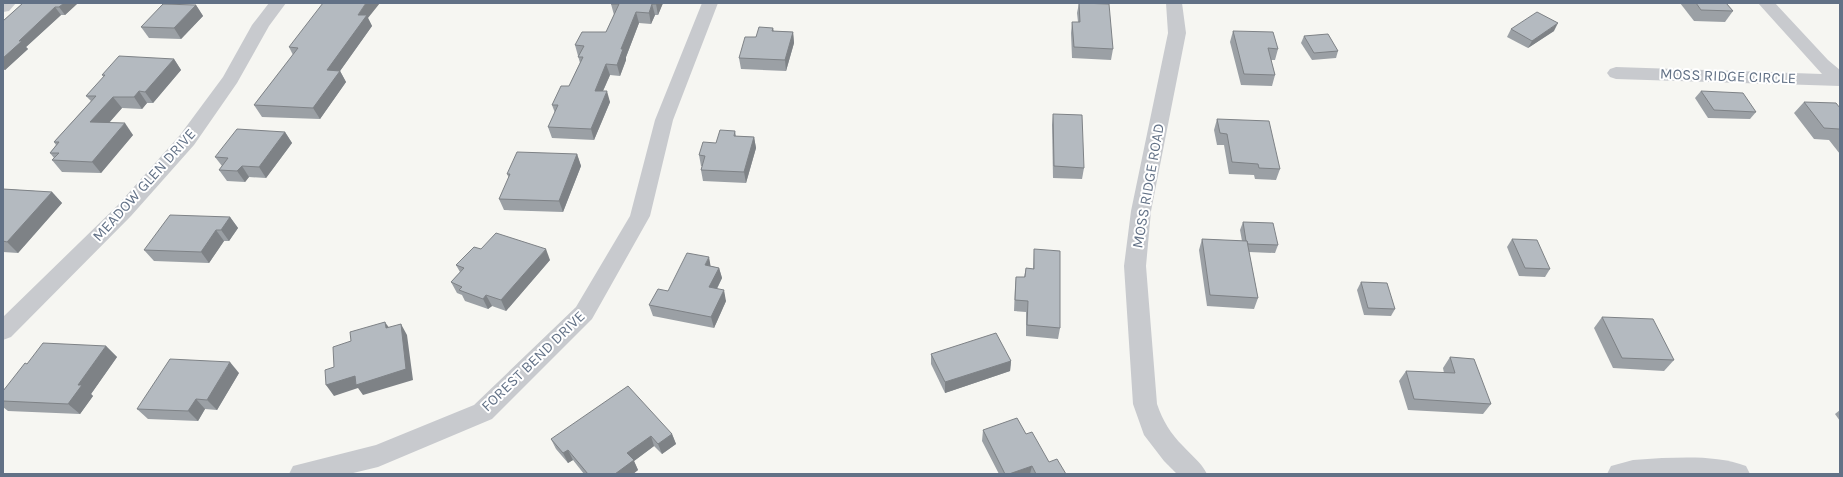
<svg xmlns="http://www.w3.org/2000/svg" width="1843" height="477" font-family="Karla,sans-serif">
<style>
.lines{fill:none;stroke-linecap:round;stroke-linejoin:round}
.minor{fill:#c8cace;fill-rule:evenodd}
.wall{fill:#9ba0a5}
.shaded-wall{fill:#7e8286}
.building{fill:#b4bac0;stroke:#7e8286}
.labels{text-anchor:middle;stroke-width:4;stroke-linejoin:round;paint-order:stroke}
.street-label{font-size:15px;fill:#627186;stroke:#fff}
</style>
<rect width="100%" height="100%" fill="#f6f6f2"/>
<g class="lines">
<g class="minor">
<path d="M 3,3 L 16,3 L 9,11 L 3,12 Z"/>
<path d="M 269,3 L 286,3 L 269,26 L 237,83 L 194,145 L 131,216 L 11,337 L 3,340 L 3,317 L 117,206 L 180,135 L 223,77 L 252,25 Z"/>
<path d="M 702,3 L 718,3 L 673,120 L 650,216 L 592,319 L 492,419 L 378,467 L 349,474 L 289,474 L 293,466 L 376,445 L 474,405 L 576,307 L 630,216 L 655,120 Z"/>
<path d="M 1166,3 L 1182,3 L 1186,33 L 1151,211 L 1146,266 L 1157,404 C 1163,421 1170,433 1183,446 C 1191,455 1201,462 1207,474 L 1177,474 L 1164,461 L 1144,435 L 1133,404 L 1124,266 L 1131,211 L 1168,33 Z"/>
<path d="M 1758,3 L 1775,3 L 1828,60 L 1840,70 L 1840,86 L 1616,79 L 1610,77 L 1607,73 L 1610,69 L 1616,67 L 1822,74 Z"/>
<path d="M 1662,458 C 1690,457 1720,456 1746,466 L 1750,474 L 1607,474 L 1611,466 L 1633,460 Z"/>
</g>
</g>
<g class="wall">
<path d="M 23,3 L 78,3 L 65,15 L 61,15 L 26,47 L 28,49 L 5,70 L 3,70 L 3,21 Z"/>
<path d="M 663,3 L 658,15 L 655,15 L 651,24 L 639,23 L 626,57 L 626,60 L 620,76 L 610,75 L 603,91 L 610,102 L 594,140 L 552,138 L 548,127 L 555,113 L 552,105 L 569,86 L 580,63 L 575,45 L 606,32 L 614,15 L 611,4 Z"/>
<path d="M 1079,3 L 1113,49 L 1111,60 L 1072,58 L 1071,33 L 1072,22 L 1078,22 L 1077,13 Z"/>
<path d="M 1680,3 L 1726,3 L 1733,11 L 1725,22 L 1694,21 Z"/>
<path d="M 196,5 L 203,16 L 181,39 L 149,38 L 141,27 Z"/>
<path d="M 368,18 L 372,26 L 340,71 L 346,82 L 320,119 L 262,117 L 254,105 L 293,55 L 289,47 Z"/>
<path d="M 773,28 L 774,31 L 793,32 L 794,43 L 786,71 L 741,69 L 739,58 L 756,37 Z"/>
<path d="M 1511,29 L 1554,31 L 1528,48 L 1507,37 Z"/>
<path d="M 1233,31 L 1278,49 L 1275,60 L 1271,60 L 1275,75 L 1272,86 L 1241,85 L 1230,42 Z"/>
<path d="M 1304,36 L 1338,51 L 1336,58 L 1312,60 L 1301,43 Z"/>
<path d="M 174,59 L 181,70 L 153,103 L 147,103 L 142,109 L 122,108 L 109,123 L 133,135 L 101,173 L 62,172 L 52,160 L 54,158 L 50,153 L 56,145 L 54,142 L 91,101 L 86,96 L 104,77 L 102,75 Z"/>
<path d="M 1701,91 L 1756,112 L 1750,119 L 1708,118 L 1695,98 Z"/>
<path d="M 1804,102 L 1840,108 L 1840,154 L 1829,140 L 1814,139 L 1794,113 Z"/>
<path d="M 1053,114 L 1084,168 L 1082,179 L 1053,178 L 1052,125 Z"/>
<path d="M 1217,119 L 1280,169 L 1276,180 L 1255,179 L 1254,175 L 1229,174 L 1224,145 L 1217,145 L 1214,130 Z"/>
<path d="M 735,131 L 736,136 L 754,137 L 756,148 L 746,183 L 703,181 L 701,170 L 702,166 L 701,166 L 699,155 L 716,143 Z"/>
<path d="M 285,132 L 292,143 L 266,178 L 249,177 L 245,182 L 227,181 L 219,170 L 222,166 L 215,157 Z"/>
<path d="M 577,154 L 581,166 L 563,212 L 504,210 L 499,199 L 509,178 L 507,174 Z"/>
<path d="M 3,189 L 52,192 L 62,203 L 18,253 L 3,252 Z"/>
<path d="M 230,217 L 238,228 L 229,241 L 224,241 L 209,263 L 154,261 L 144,250 Z"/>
<path d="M 1243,222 L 1278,245 L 1275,253 L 1249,252 L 1258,298 L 1254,309 L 1207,306 L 1199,250 L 1202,239 L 1242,241 L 1240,230 Z"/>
<path d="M 1512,239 L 1550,269 L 1545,277 L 1519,276 L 1507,247 Z"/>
<path d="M 481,249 L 550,260 L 506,311 L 492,306 L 488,309 L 465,301 L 462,295 L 457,293 L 451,282 L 460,272 L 456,265 Z"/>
<path d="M 1034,249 L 1060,328 L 1058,339 L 1026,336 L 1026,312 L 1014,311 L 1015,287 L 1016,277 L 1024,277 L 1026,268 L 1033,269 Z"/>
<path d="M 711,266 L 719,268 L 722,278 L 717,289 L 726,301 L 714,328 L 653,316 L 649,305 L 668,291 Z"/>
<path d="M 1361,282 L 1395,309 L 1391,316 L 1364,315 L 1357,290 Z"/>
<path d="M 1602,317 L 1674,360 L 1664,371 L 1613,368 L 1594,328 Z"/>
<path d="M 106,346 L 117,357 L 91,394 L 93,396 L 80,414 L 8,411 L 3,407 L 3,391 L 27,364 Z"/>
<path d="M 931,354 L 1011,361 L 1010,371 L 945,393 L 931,364 Z"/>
<path d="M 1450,357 L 1491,404 L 1483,414 L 1408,410 L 1399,381 L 1406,371 L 1444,373 L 1443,368 Z"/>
<path d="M 239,373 L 217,410 L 205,409 L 198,421 L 148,419 L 137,409 Z"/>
<path d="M 1840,410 L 1840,421 L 1835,414 Z"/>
<path d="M 983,430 L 1026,434 L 1049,462 L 1066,474 L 999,474 L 982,441 Z"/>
<path d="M 672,434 L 676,444 L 662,454 L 654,446 L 634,461 L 638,470 L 633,474 L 584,474 L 573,460 L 568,463 L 556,449 L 551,439 Z"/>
</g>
<g class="shaded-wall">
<path d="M 64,3 L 78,3 L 65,15 L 59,7 Z"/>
<path d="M 366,3 L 380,3 L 368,18 L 372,26 L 340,71 L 346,82 L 320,119 L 313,108 L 327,70 L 358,15 Z"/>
<path d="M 656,3 L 663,3 L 658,15 L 656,4 Z"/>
<path d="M 652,4 L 655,15 L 651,24 L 649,13 Z"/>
<path d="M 196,5 L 203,16 L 181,39 L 174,28 Z"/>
<path d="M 55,7 L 61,15 L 26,47 L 28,49 L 5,70 L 3,67 L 3,58 L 19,41 Z"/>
<path d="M 636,12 L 639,23 L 626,57 L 626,60 L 620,76 L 617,65 L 621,49 Z"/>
<path d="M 1558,23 L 1554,31 L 1528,48 L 1532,41 Z"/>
<path d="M 793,32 L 794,43 L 786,71 L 785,60 Z"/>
<path d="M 174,59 L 181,70 L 153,103 L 145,92 Z"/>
<path d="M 606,64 L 610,75 L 598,102 L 595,91 Z"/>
<path d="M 139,91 L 147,103 L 142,109 L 134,97 Z"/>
<path d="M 607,91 L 610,102 L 594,140 L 591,129 Z"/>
<path d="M 113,97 L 122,108 L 99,134 L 90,122 Z"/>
<path d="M 125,123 L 133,135 L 101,173 L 92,162 Z"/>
<path d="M 285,132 L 292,143 L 266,178 L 259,167 Z"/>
<path d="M 754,137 L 756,148 L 746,183 L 744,172 Z"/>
<path d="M 577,154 L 581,166 L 563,212 L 559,201 Z"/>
<path d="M 242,166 L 249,177 L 245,182 L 237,171 Z"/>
<path d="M 52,192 L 62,203 L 18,253 L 7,242 Z"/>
<path d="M 230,217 L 238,228 L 229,241 L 221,230 Z"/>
<path d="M 216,230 L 224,241 L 209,263 L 201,252 Z"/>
<path d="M 546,249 L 550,260 L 506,311 L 501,300 Z"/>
<path d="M 709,257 L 711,268 L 705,265 Z"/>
<path d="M 719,268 L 722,278 L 712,298 L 709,287 Z"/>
<path d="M 724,290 L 726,301 L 714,328 L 711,317 Z"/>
<path d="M 486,295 L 492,306 L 488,309 L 483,299 Z"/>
<path d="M 385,322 L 392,332 L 386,328 Z"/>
<path d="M 401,324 L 407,335 L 413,380 L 363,395 L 358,388 L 334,396 L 326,385 Z"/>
<path d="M 106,346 L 117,357 L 91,394 L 93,396 L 80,414 L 68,404 L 78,385 Z"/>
<path d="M 1011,361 L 1010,371 L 945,393 L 945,382 Z"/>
<path d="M 230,362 L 239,373 L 217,410 L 207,400 Z"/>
<path d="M 196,399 L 205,409 L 198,421 L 188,411 Z"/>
<path d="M 672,434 L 676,444 L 662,454 L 658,444 Z"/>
<path d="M 651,436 L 654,446 L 634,461 L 638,470 L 633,474 L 615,474 L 627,453 Z"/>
<path d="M 568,450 L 573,460 L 568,463 L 563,453 Z"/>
<path d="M 1032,466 L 1030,474 L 1009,474 Z"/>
</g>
<g class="building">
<path d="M 23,3 L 64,3 L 59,7 L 55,7 L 19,41 L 22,41 L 3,58 L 3,21 Z"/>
<path d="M 323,3 L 366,3 L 358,15 L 367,15 L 327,70 L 340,71 L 313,108 L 254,105 L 298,48 L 289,47 Z"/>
<path d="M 611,3 L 656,3 L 656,4 L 652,4 L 649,13 L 636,12 L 621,49 L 623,49 L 617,65 L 606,64 L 595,91 L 607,91 L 591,129 L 548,127 L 558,105 L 552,105 L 561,86 L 569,86 L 583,57 L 578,57 L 584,46 L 575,45 L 582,32 L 606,32 L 619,4 L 611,4 Z"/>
<path d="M 1079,3 L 1109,4 L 1113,49 L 1074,47 L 1072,22 L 1080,22 Z"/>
<path d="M 1696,3 L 1726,3 L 1733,11 L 1701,10 Z"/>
<path d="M 163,4 L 196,5 L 174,28 L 141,27 Z"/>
<path d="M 1537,12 L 1558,23 L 1532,41 L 1511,29 Z"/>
<path d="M 759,27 L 773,28 L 772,31 L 793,32 L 785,60 L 739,58 L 745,37 L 756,37 Z"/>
<path d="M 1233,31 L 1273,32 L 1278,49 L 1268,48 L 1275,75 L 1244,74 Z"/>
<path d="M 1328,34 L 1338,51 L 1314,53 L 1304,36 Z"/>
<path d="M 119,56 L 174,59 L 145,92 L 139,91 L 134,97 L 113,97 L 90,122 L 125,123 L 92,162 L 52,160 L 59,153 L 50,153 L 59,142 L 54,142 L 96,96 L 86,96 L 105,75 L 102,75 Z"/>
<path d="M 1701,91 L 1743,93 L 1756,112 L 1714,110 Z"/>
<path d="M 1804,102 L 1836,103 L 1840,108 L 1840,130 L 1839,129 L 1824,128 Z"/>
<path d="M 1053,114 L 1082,115 L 1084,168 L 1054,166 Z"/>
<path d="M 1217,119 L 1269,121 L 1280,169 L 1259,168 L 1258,164 L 1232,162 L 1227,134 L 1220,133 Z"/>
<path d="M 237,129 L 285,132 L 259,167 L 242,166 L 237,171 L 219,170 L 228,158 L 215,157 Z"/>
<path d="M 720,130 L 735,131 L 734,136 L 754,137 L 744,172 L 701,170 L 705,156 L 699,155 L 703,142 L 716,143 Z"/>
<path d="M 517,152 L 577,154 L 559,201 L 499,199 L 510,174 L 507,174 Z"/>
<path d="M 3,189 L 52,192 L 7,242 L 3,241 Z"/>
<path d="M 170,215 L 230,217 L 221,230 L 216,230 L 201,252 L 144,250 Z"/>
<path d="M 1243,222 L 1273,223 L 1278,245 L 1248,244 L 1247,241 L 1246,241 Z"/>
<path d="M 496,233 L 546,249 L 501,300 L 486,295 L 483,299 L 459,290 L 462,287 L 451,282 L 464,268 L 456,265 L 474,247 L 481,249 Z"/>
<path d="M 1202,239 L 1247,241 L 1258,298 L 1210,295 Z"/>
<path d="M 1512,239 L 1537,240 L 1550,269 L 1525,268 Z"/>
<path d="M 1034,249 L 1060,251 L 1060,328 L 1027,325 L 1028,301 L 1015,300 L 1016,277 L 1025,277 L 1026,268 L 1034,269 Z"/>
<path d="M 687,253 L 709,257 L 705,265 L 719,268 L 709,287 L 724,290 L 711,317 L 649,305 L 658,289 L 668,291 Z"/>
<path d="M 1361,282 L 1387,283 L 1395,309 L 1368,308 Z"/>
<path d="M 1602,317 L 1653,319 L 1674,360 L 1622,358 Z"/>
<path d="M 385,322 L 386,328 L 401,324 L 406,369 L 356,385 L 355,376 L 326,385 L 325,370 L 334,367 L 333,347 L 351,341 L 350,332 Z"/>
<path d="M 996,333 L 1011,361 L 945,382 L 931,354 Z"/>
<path d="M 43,343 L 106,346 L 78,385 L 82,385 L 68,404 L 3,401 L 3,391 L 25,363 L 27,364 Z"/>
<path d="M 1450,357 L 1474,359 L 1491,404 L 1414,399 L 1406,371 L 1455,373 Z"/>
<path d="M 170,359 L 230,362 L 207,400 L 196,399 L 188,411 L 137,409 Z"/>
<path d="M 628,386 L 672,434 L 658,444 L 651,436 L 627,453 L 634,460 L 615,474 L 588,474 L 568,450 L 563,453 L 551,439 Z"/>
<path d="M 1017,418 L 1026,434 L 1032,432 L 1049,462 L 1057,459 L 1066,474 L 1036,474 L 1032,466 L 1009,474 L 1005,474 L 983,430 Z"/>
</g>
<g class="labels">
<g class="street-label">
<text transform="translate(1728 76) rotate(2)" y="5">MOSS RIDGE CIRCLE</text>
<text transform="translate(144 185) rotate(-48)" y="5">MEADOW GLEN DRIVE</text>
<text transform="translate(1148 186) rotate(-80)" y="5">MOSS RIDGE ROAD</text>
<text transform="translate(533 361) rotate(-44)" y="5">FOREST BEND DRIVE</text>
</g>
</g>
<rect width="1843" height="477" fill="none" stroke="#627186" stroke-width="8"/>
</svg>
